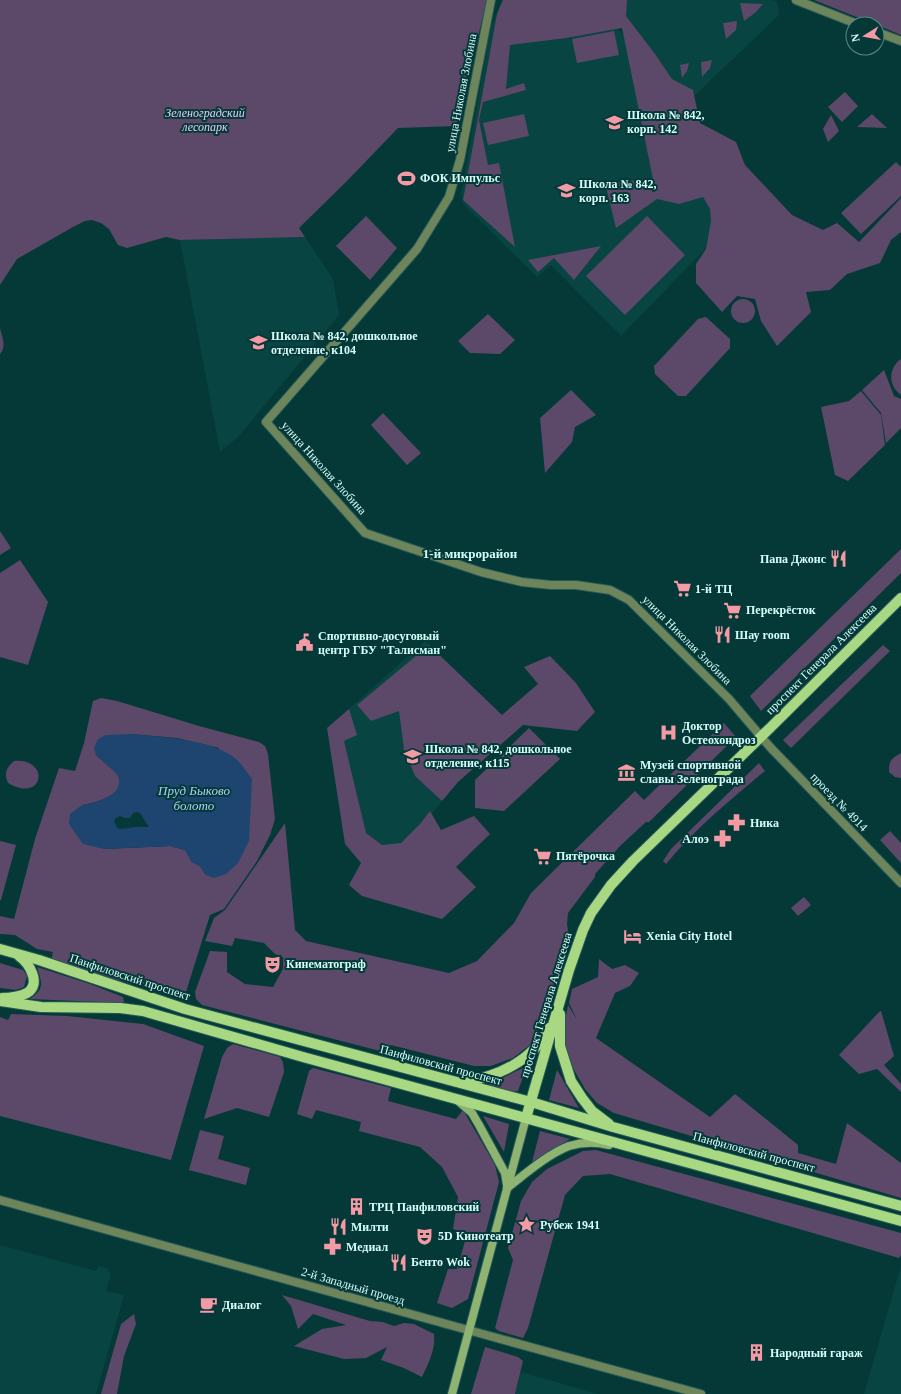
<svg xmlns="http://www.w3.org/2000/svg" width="901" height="1394" font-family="'Times New Roman',serif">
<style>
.built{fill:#074442}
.green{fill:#5c4868;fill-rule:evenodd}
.water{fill:#1d4570;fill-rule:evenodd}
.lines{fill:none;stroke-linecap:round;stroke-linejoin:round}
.minor-casing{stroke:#265957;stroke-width:10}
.tertiary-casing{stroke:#265957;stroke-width:10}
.secondary-casing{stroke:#265957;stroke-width:10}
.primary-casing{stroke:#265957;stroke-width:12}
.minor{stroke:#6e855c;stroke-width:8}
.tertiary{stroke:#6e855c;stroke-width:8}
.secondary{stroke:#8fb371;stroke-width:8}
.primary{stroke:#a9d882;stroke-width:10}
.labels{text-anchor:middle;stroke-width:4;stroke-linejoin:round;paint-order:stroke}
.street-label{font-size:12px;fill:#d5fefb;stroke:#053938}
.park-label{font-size:12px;font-style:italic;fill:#e6caf8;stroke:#053938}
.poi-label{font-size:12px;font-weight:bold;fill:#d5fefb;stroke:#053938;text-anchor:start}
.neighbourhood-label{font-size:13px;font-weight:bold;fill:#d5fefb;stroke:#053938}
.water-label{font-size:13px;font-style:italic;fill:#abcff8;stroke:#053938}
</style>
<rect width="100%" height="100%" fill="#053938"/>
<g class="built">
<path d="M 502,0 L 589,0 L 691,104 L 717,237 L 621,336 L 551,265 L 537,277 L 463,204 L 461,194 L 491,27 Z"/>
<path d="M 593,0 L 772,0 L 777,2 L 779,15 L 691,99 Z"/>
<path d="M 305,237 L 333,279 L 339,315 L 239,436 L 220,452 L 180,240 Z"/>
<path d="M 425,641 L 517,730 L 458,782 L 397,856 L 358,848 L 340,717 Z"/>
<path d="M 0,1245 L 96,1271 L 98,1266 L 109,1269 L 108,1272 L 111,1273 L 106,1291 L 124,1295 L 96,1394 L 0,1394 Z"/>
<path d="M 901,1266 L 901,1394 L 864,1394 Z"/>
<path d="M 521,1372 L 598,1394 L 515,1394 Z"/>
</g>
<g class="green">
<path d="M 0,0 L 487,0 L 456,126 L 398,128 L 347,181 L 299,228 L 305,237 L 180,240 L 166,237 L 127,248 L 118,245 L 109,229 L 101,223 L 92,220 L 85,221 L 73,227 L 17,259 L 0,285 Z"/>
<path d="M 503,0 L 627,0 L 626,16 L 655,54 L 672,79 L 693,90 L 700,123 L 736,142 L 745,165 L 792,215 L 823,230 L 837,223 L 859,242 L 901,198 L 901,232 L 891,240 L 880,263 L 847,274 L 830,290 L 806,292 L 811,312 L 777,346 L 761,321 L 755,299 L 737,296 L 722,312 L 696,283 L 696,264 L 706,249 L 711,221 L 710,209 L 703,197 L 679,204 L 657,199 L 616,228 L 605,183 L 653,179 L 622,28 L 566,38 L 510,45 L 506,89 L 524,83 L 526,90 L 483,102 L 479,120 L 488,165 L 499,163 L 515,247 L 463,200 L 497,14 Z"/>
<path d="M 814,0 L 901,0 L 901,35 L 877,25 L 877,24 L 874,24 Z"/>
<path d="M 740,3 L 763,4 L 755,13 L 744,21 Z"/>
<path d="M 737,21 L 736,30 L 726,39 L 723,23 Z"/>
<path d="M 614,31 L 619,55 L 577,63 L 572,39 Z"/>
<path d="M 712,60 L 710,68 L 702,77 L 701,62 Z"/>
<path d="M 689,63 L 687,71 L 682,78 L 680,65 Z"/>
<path d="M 845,92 L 858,106 L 842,122 L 828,107 Z"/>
<path d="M 524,114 L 529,136 L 488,145 L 483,123 Z"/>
<path d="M 872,114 L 887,128 L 857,127 Z"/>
<path d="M 831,115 L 839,131 L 828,142 L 823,129 Z"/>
<path d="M 896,162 L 901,167 L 901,196 L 861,234 L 841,213 Z"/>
<path d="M 366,216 L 397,248 L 370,280 L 336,246 Z"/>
<path d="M 647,216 L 685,255 L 625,315 L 586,276 Z"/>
<path d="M 601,246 L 574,280 L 554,258 L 538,272 L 528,260 Z"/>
<circle cx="743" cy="311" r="12"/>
<path d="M 488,314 L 515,340 L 500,354 L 470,353 L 458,341 Z"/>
<path d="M 706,317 L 730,339 L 730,348 L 686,396 L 678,396 L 655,374 L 654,366 L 698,319 Z"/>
<path d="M 0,328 C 2,337 7,347 0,354 Z"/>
<path d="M 901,359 L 901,395 C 888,386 888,368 901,359 Z"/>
<path d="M 884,370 L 894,396 L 901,399 L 901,428 L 886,443 L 881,413 L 862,390 Z"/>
<path d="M 571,390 L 596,415 L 575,427 L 572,442 L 545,473 L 540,418 Z"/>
<path d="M 861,391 L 881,415 L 885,445 L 848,481 L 835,475 L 821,407 L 849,401 Z"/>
<path d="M 383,413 L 421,453 L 407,465 L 371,425 Z"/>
<path d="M 0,531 L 11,548 L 0,555 Z"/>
<path d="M 901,549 L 901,573 L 761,711 L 750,696 Z"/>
<path d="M 20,560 L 48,602 L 28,665 L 0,657 L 0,573 Z"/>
<path d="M 429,645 L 502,715 L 538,684 L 524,667 L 550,656 L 576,683 L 595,712 L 577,731 L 523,725 L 458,782 L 442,801 L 415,776 L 404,749 L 399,711 L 371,721 L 357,705 Z"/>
<path d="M 883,645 L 890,651 L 791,748 L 783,740 Z"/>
<path d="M 101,698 L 117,701 L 199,726 L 259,742 L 265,746 L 268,754 L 275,819 L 270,835 L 257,861 L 224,909 L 210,915 L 186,992 L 181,995 L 175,996 L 51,961 L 53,952 L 37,949 L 15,935 L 0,934 L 0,916 L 14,919 L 35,839 L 59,768 L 75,771 L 84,743 L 93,701 ZM 131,734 L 177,738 L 219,748 L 206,875 L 200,866 L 192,862 L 185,850 L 170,846 L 104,849 L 82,805 C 95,803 130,794 117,774 C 113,769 101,760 96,755 Z"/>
<path d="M 349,709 L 357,735 L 344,741 L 366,833 L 382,845 L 401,843 L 420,824 L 430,811 L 441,830 L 474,816 L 490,834 L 456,867 L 476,887 L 442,919 L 362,896 L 349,885 L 361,863 L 345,844 L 327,728 Z"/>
<path d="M 724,723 L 736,737 L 649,822 L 646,822 L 621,845 L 595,874 L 595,877 L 568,913 L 567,924 L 569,938 L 547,1005 L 544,1018 L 531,1044 L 513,1058 L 491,1066 L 474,1066 L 391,1045 L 384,1052 L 202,1005 L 196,999 L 195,992 L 210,951 L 227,952 L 227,972 L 245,984 L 273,987 L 283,969 L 283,957 L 275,954 L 264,943 L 235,938 L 232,946 L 205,941 L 214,918 L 225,910 L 285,823 L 295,930 L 306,941 L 449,973 L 477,961 L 514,923 L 531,893 L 635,791 L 644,800 Z"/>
<path d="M 529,728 L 560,759 L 504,811 L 475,808 L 475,780 Z"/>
<path d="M 901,753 L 901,778 L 895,777 L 889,772 C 889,760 891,759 901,753 Z"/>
<path d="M 14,761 C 51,758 44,804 8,783 C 4,773 6,768 14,761 Z"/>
<path d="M 759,763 L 765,771 C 730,800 695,829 666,864 L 663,861 L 671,849 Z"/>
<path d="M 890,831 L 901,843 L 901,863 L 880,840 Z"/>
<path d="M 0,841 L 16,845 L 1,900 L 0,900 Z"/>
<path d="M 804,897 L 811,905 L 798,916 L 791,908 Z"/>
<path d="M 599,959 L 612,969 L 625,965 L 639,973 L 630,986 L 615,993 L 596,1038 L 710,1117 L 735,1094 L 798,1145 L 798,1153 L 836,1164 L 847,1123 L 901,1163 L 901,1198 L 614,1113 L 597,1103 L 585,1089 L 569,1061 L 562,1037 L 568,1005 L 577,1020 L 569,1003 L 572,989 L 598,977 Z"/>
<path d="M 0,963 L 23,970 L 27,976 L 24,987 L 16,990 L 0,988 Z"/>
<path d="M 37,967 L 90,984 L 123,997 L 124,1001 L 122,1003 L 30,999 C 45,988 42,984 37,967 Z"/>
<path d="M 881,1011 L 894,1056 L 884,1065 L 901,1084 L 901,1092 L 877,1069 L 859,1074 L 839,1055 L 879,1012 Z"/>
<path d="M 11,1014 L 67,1016 L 143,1024 L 204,1046 L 171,1160 L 0,1116 L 0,1017 L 8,1020 Z"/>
<path d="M 233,1044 L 280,1057 L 283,1062 L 284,1072 L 269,1117 L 237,1108 L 204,1119 L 222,1057 L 227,1048 Z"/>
<path d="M 527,1066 L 518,1091 L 513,1092 L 488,1085 Z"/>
<path d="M 313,1068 L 391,1088 L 388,1101 L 456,1119 L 463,1110 L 495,1165 L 499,1182 L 468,1299 L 452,1308 L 437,1303 L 448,1269 L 457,1269 L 467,1234 L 453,1229 L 458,1197 L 442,1167 L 420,1147 L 359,1131 L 361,1122 L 316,1110 L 312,1119 L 297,1114 L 309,1071 Z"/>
<path d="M 557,1070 L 579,1108 L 549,1100 Z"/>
<path d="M 483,1116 L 509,1124 L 504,1152 Z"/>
<path d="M 200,1130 L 224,1136 L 218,1159 L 250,1168 L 246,1185 L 189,1170 Z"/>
<path d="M 540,1131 L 570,1139 L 532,1162 Z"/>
<path d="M 596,1150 L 901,1233 L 901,1255 L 899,1258 L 610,1174 L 583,1176 L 565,1195 L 528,1328 L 523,1338 L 499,1331 L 495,1328 L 513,1260 L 508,1248 L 521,1201 L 532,1182 L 547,1169 L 583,1151 Z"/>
<path d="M 282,1295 L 370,1321 L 383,1322 L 394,1326 L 404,1323 L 414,1324 L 434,1334 C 436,1349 428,1364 422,1377 L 404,1368 L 381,1360 L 387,1347 L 366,1358 L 344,1359 L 294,1346 L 322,1329 L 346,1325 L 313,1314 L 298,1329 L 291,1306 Z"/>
<path d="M 134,1314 L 136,1324 L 124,1356 L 117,1394 L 101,1394 L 121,1324 Z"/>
<path d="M 485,1347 L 518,1357 L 523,1361 L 515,1394 L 471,1394 Z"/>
</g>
<path class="water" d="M 131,734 C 162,737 214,739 237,760 C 243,765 247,773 252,779 L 249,841 L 238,863 L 226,874 L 214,878 L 206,875 L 200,866 L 192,862 L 185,850 L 170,846 L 104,849 L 83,844 L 69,824 L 70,814 L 82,805 L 97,802 L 110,796 L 117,790 L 120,780 L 116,773 L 96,755 L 94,748 L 98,739 L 106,735 ZM 137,812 L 140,813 L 149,827 L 135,827 L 122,829 L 117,828 L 114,821 L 116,818 L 120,816 L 125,818 L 130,818 L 133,813 Z"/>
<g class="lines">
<defs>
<g id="minor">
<path d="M 491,0 L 460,160 L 449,197 L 417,249 L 266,422 L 365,533 L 481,572 L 522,582 L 551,585 L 576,585 L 610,590 L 629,600 L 729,699 L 770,747 L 901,883"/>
<path d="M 796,0 L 857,24"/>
<path d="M 877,32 L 901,41"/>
<path d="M 0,1200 L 468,1330"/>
</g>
<path id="tertiary" d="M 468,1330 L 701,1394"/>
<g id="secondary">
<path d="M 457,1100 L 472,1113 L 479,1125 L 505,1173 L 507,1185"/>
<path d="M 507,1188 C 525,1174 548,1154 569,1146 C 582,1142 597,1142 609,1145"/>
<path d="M 452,1394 L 526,1118"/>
</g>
<g id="primary">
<path d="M 0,949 L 39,960 L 185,1009 L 531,1102 L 613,1127 L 901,1206"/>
<path d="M 2,998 C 10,998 19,997 27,993 C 42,984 29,963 19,956"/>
<path d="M 0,1001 L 41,1007 L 120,1008 L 143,1011 L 303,1057 L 901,1221"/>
<path d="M 560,1014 L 560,1046 L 571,1081 L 582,1098 L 592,1111 L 609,1124"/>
<path d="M 463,1082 C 497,1077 533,1061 549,1028"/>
<path d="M 526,1118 L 569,970 L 583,930 L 591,913 L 611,885 L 633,861 L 770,728 L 901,598"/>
</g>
</defs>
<use href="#minor" class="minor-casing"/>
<use href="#tertiary" class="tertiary-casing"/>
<use href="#secondary" class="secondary-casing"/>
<use href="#primary" class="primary-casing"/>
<use href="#minor" class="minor"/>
<use href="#tertiary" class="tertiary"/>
<use href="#secondary" class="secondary"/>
<use href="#primary" class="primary"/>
</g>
<defs>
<symbol id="school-bare" viewBox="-9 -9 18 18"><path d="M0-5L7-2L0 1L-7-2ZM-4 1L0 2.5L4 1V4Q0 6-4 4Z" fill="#f49aa5" stroke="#053938" stroke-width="2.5" paint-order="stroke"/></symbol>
<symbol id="stadium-bare" viewBox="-9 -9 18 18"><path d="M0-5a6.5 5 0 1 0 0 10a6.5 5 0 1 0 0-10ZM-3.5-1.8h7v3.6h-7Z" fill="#f49aa5" stroke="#053938" stroke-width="2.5" paint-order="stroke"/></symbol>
<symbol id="restaurant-bare" viewBox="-9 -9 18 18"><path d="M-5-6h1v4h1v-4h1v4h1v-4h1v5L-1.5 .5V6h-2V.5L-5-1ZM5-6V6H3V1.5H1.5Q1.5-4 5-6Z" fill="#f49aa5" stroke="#053938" stroke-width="2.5" paint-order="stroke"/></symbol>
<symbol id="supermarket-bare" viewBox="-9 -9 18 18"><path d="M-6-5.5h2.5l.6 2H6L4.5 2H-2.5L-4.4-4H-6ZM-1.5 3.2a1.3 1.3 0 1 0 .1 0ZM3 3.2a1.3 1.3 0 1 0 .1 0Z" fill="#f49aa5" stroke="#053938" stroke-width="2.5" paint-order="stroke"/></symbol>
<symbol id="civic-bare" viewBox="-9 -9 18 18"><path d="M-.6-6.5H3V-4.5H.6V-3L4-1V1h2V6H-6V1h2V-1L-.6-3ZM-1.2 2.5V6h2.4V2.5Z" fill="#f49aa5" stroke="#053938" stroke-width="2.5" paint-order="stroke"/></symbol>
<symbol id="hospital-bare" viewBox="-9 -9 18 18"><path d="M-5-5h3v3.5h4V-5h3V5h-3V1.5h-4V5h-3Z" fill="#f49aa5" stroke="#053938" stroke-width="2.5" paint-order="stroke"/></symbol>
<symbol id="museum-bare" viewBox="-9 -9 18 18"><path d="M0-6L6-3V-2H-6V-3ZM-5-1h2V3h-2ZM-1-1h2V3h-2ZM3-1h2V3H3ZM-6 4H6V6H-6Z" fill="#f49aa5" stroke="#053938" stroke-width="2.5" paint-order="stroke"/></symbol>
<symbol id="pharmacy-bare" viewBox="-9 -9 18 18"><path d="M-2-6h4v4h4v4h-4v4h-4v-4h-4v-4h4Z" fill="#f49aa5" stroke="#053938" stroke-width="2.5" paint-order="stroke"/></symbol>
<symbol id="hotel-bare" viewBox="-9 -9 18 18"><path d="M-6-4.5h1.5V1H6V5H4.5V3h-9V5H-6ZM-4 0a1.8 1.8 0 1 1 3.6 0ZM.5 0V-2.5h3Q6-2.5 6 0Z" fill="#f49aa5" stroke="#053938" stroke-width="2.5" paint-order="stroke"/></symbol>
<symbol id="theatre-bare" viewBox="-9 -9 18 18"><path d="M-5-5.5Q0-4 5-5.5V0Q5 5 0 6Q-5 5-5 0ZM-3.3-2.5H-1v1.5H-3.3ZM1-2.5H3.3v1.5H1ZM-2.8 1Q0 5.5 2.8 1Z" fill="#f49aa5" stroke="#053938" stroke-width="2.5" paint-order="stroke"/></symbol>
<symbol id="building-bare" viewBox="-9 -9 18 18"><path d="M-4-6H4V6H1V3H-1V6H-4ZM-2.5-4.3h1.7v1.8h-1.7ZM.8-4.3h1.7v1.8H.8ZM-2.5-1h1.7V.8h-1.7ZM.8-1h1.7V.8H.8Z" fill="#f49aa5" stroke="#053938" stroke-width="2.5" paint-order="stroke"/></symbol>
<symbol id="sight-bare" viewBox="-9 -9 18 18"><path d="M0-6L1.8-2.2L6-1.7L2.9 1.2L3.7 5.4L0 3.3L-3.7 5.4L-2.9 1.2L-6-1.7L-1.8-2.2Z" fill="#f49aa5" stroke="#053938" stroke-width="2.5" paint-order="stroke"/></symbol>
<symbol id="cafe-bare" viewBox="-9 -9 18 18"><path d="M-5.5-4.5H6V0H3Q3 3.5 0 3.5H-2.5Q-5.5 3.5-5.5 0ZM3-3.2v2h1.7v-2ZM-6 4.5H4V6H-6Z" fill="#f49aa5" stroke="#053938" stroke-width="2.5" paint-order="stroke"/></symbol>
</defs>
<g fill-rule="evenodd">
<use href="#school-bare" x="602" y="110" width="25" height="25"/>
<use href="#stadium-bare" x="394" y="166" width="25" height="25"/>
<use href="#school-bare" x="554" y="178" width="25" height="25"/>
<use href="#school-bare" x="246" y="330" width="25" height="25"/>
<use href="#restaurant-bare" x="826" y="546" width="25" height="25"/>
<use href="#supermarket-bare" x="670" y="576" width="25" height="25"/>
<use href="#supermarket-bare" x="720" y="598" width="25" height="25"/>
<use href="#restaurant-bare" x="710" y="622" width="25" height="25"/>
<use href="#civic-bare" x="292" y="630" width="25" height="25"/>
<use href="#hospital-bare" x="656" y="720" width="25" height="25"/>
<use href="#school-bare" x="400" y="744" width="25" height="25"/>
<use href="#museum-bare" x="614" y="760" width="25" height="25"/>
<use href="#pharmacy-bare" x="724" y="810" width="25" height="25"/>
<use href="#pharmacy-bare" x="710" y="826" width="25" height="25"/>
<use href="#supermarket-bare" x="530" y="844" width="25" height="25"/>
<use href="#hotel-bare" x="620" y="924" width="25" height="25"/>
<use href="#theatre-bare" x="260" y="952" width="25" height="25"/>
<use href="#building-bare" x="344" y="1194" width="25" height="25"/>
<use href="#sight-bare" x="514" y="1212" width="25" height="25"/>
<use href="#restaurant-bare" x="326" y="1214" width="25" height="25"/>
<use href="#theatre-bare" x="412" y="1224" width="25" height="25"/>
<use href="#pharmacy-bare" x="320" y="1234" width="25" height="25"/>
<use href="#restaurant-bare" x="386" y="1250" width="25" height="25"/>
<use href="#cafe-bare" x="196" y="1292" width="25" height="25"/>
<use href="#building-bare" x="744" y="1340" width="25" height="25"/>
</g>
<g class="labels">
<g class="street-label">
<text transform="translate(461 93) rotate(-79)" y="4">улица Николая Злобина</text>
<text transform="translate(324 468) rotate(48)" y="4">улица Николая Злобина</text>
<text transform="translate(687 640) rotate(45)" y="4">улица Николая Злобина</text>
<text transform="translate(821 659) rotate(-45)" y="4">проспект Генерала Алексеева</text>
<text transform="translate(839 802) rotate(46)" y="4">проезд № 4914</text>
<text transform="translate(130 977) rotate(18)" y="4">Панфиловский проспект</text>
<text transform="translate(546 1005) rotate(-73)" y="4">проспект Генерала Алексеева</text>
<text transform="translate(441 1065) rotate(15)" y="4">Панфиловский проспект</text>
<text transform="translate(754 1152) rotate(15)" y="4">Панфиловский проспект</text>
<text transform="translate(353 1286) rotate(16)" y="4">2-й Западный проезд</text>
</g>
<g class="park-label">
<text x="205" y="117">Зеленоградский<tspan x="205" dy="14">лесопарк</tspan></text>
</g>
<g class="poi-label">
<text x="627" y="119">Школа № 842,<tspan x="627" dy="14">корп. 142</tspan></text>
<text x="420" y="182">ФОК Импульс</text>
<text x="579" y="188">Школа № 842,<tspan x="579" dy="14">корп. 163</tspan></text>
<text x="271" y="340">Школа № 842, дошкольное<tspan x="271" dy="14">отделение, к104</tspan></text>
<text x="826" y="563" text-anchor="end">Папа Джонс</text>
<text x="695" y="593">1-й ТЦ</text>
<text x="746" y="614">Перекрёсток</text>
<text x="735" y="639">Шау room</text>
<text x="318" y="640">Спортивно-досуговый<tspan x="318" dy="14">центр ГБУ "Талисман"</tspan></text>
<text x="682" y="730">Доктор<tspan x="682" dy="14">Остеохондроз</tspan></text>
<text x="425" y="753">Школа № 842, дошкольное<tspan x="425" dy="14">отделение, к115</tspan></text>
<text x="640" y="769">Музей спортивной<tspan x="640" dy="14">славы Зеленограда</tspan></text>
<text x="750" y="827">Ника</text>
<text x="709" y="843" text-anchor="end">Алоэ</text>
<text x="556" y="860">Пятёрочка</text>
<text x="646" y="940">Xenia City Hotel</text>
<text x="286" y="968">Кинематограф</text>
<text x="369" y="1211">ТРЦ Панфиловский</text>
<text x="540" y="1229">Рубеж 1941</text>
<text x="351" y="1231">Милти</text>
<text x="438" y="1240">5D Кинотеатр</text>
<text x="346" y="1251">Медиал</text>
<text x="411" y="1266">Бенто Wok</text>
<text x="222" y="1309">Диалог</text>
<text x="770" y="1357">Народный гараж</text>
</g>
<g class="neighbourhood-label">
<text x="470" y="558">1-й микрорайон</text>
</g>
<g class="water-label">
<text x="194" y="795">Пруд Быково<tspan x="194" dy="15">болото</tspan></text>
</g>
</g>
<g transform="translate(865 36) rotate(259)"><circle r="19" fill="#053938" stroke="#588886"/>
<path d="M0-3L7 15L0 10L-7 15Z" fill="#f49aa5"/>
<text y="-6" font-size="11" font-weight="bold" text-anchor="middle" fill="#d5fefb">N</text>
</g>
</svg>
